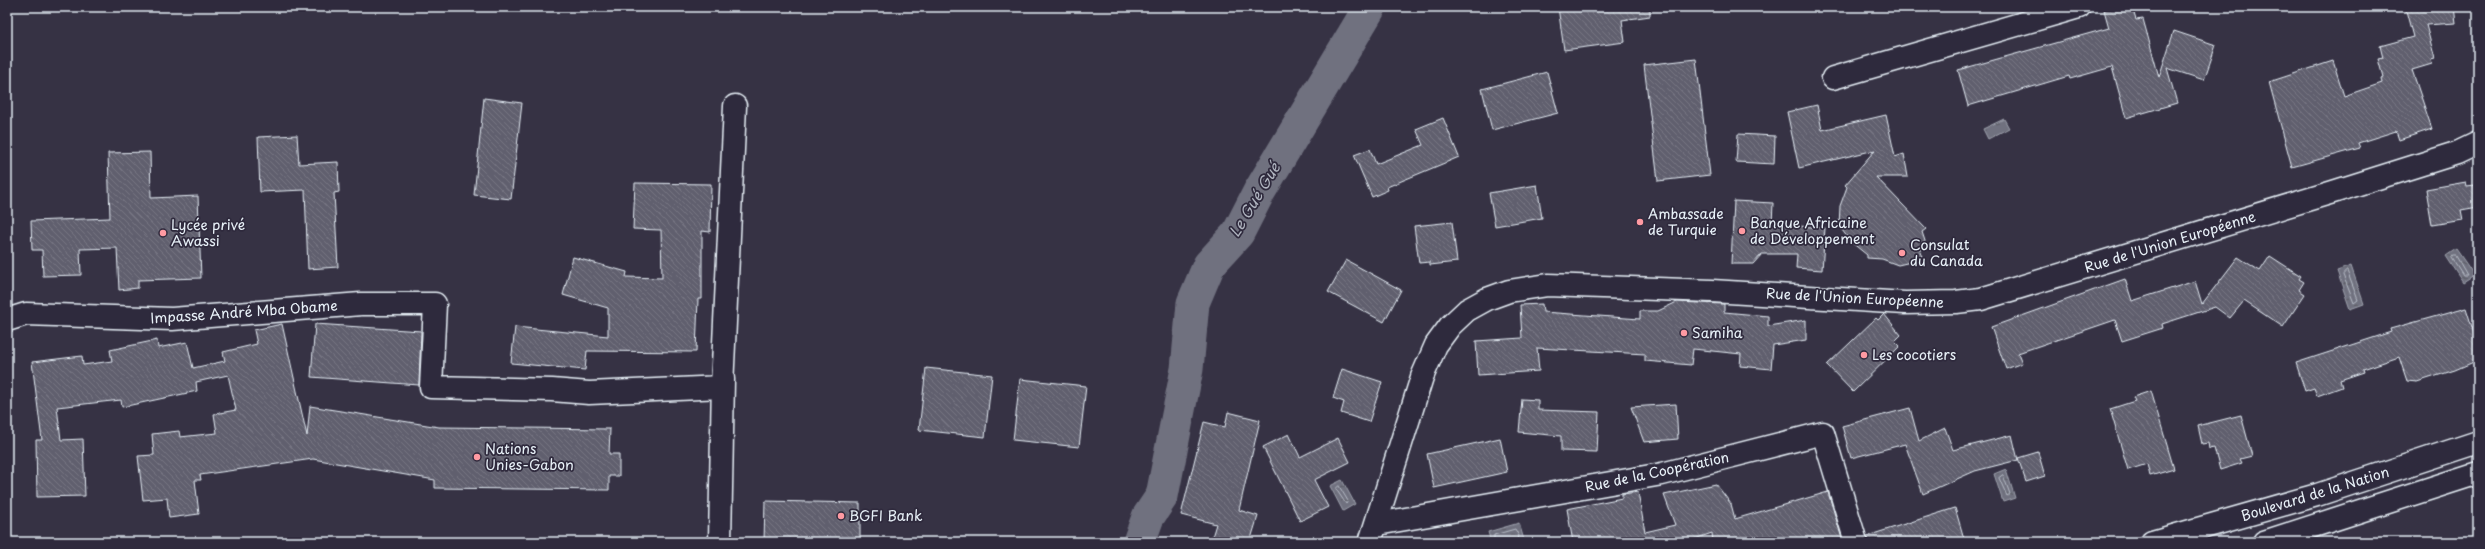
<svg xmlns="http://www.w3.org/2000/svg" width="2485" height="549" font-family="'Playpen Sans',sans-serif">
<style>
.water{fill:url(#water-ripples);stroke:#a0a4af}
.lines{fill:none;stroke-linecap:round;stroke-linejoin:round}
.shore{stroke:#b8bec8;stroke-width:1}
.river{stroke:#70717f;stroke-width:33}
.building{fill:url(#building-back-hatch);stroke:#e8f1f8}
.minor-casing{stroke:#e8f1f8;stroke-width:25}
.primary-casing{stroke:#e8f1f8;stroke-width:25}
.minor{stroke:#2f2a3d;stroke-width:22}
.primary{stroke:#2f2a3d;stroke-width:22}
.poi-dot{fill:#ff9aa2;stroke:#2f2a3d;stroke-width:1.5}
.labels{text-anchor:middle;stroke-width:3.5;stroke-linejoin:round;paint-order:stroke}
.poi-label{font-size:14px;fill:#e8f1f8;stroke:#2f2a3d;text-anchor:start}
.street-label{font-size:14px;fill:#e8f1f8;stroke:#2f2a3d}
.water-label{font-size:15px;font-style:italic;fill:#b2b7c2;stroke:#2f2a3d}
</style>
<defs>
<pattern id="water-ripples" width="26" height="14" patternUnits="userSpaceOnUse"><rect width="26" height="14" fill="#70717f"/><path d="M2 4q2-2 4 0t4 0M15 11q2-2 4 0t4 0" fill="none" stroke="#5b5c64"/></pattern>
<pattern id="building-back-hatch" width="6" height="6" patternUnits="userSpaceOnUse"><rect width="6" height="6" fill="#605e6e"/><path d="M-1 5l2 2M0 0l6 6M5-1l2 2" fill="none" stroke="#777683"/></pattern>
</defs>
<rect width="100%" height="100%" fill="#363244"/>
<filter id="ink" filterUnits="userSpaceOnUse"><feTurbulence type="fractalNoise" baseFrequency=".025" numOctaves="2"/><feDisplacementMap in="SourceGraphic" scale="8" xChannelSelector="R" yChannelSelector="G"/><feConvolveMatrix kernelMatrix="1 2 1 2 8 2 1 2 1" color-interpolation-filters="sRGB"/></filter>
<g filter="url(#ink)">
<g class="water">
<path d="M 2004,119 L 2009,128 L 1988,139 L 1983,129 Z"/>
<path d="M 2456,249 L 2474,275 L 2463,282 L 2446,256 Z"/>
<path d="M 2351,266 L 2364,304 L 2350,309 L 2337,271 Z"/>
<path d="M 2006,469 L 2015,498 L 2003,502 L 1994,474 Z"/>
<path d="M 1342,480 L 1355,504 L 1343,511 L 1330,486 Z"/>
<path d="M 1519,523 L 1524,540 L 1516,542 L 1491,542 L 1488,532 Z"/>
</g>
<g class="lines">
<g class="shore">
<path d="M 2453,256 L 2456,256 L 2467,275 L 2463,275 L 2452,258 Z"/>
<path d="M 2347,271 L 2358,300 L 2354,303 L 2343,275 Z"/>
<path d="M 2003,475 L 2010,494 L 2007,496 L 1999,478 Z"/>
<path d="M 1339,486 L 1348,501 L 1346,504 L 1336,489 Z"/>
<path d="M 1494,542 L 1494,535 L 1515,529 L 1519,536 L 1517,542"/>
</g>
<path class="river" d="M 1139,542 L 1148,517 L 1162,496 L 1187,369 L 1193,303 L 1209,265 L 1238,233 L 1259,192 L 1370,7"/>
</g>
<g class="building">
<path d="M 1558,7 L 1650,7 L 1650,16 L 1622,20 L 1625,42 L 1564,50 Z"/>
<path d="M 2116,7 L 2132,7 L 2136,20 L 2143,19 L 2159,77 L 2174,31 L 2216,45 L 2204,80 L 2167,68 L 2177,103 L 2126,118 L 2112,67 L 2070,79 L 2069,76 L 1968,106 L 1958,70 L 2109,28 L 2104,10 Z"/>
<path d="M 2405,7 L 2454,7 L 2456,23 L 2426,25 L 2435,59 L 2431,60 L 2432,64 L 2412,70 L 2432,129 L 2399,140 L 2396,131 L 2358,143 L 2360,148 L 2292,167 L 2269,82 L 2333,61 L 2344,96 L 2382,83 L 2381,78 L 2383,77 L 2378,59 L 2383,58 L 2380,46 L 2413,37 Z"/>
<path d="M 1696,59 L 1710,175 L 1658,181 L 1644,65 Z"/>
<path d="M 1547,72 L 1558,113 L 1492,130 L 1482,89 Z"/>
<path d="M 484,98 L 522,103 L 511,199 L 474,195 Z"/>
<path d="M 1817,105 L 1822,130 L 1886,115 L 1895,157 L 1904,154 L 1908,177 L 1876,177 L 1926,229 L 1922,232 L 1925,241 L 1920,253 L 1922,256 L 1911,262 L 1898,265 L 1882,259 L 1867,258 L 1867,255 L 1851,242 L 1839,226 L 1840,206 L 1847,187 L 1845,185 L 1875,150 L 1799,168 L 1787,112 Z"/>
<path d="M 1443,118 L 1459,157 L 1387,187 L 1388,190 L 1372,197 L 1354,155 L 1370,149 L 1376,164 L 1423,145 L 1416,129 Z"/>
<path d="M 1738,134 L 1775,136 L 1774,164 L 1736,162 Z"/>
<path d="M 297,135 L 299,164 L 338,162 L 339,192 L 334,193 L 338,267 L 308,269 L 305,190 L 260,192 L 258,137 Z"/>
<path d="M 150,152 L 151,198 L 198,196 L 201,278 L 138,280 L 138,288 L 119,290 L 117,248 L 80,249 L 81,275 L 43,276 L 42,250 L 32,250 L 31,221 L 110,218 L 108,153 Z"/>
<path d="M 2466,182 L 2467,186 L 2475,185 L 2478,207 L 2461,210 L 2463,220 L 2432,225 L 2426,189 Z"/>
<path d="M 635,183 L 711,184 L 710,232 L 702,231 L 702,299 L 698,299 L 696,352 L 587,351 L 585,370 L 511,363 L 515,327 L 608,336 L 608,308 L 563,295 L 573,257 L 627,272 L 626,277 L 662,278 L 661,230 L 633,229 Z"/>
<path d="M 1537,185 L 1542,218 L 1495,226 L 1489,193 Z"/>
<path d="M 1734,201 L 1773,203 L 1772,224 L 1825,228 L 1822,270 L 1796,268 L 1797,254 L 1762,254 L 1753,264 L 1731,264 Z"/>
<path d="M 1452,222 L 1457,262 L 1430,265 L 1430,262 L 1419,263 L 1414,226 Z"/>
<path d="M 2270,256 L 2301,276 L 2299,279 L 2304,282 L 2299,290 L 2305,294 L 2283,327 L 2244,301 L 2230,318 L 2215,307 L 2162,324 L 2163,328 L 2122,341 L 2115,320 L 2018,353 L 2022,363 L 2006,369 L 1991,327 L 2125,279 L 2132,301 L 2195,281 L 2202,304 L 2238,257 L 2260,271 Z"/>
<path d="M 1346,260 L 1401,290 L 1384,322 L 1328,292 Z"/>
<path d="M 1677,302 L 1724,304 L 1724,312 L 1768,316 L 1768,326 L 1806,320 L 1806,340 L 1773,345 L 1771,369 L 1740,366 L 1741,354 L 1693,349 L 1691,365 L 1645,361 L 1645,354 L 1537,348 L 1539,371 L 1478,375 L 1476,341 L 1522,338 L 1520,305 L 1542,304 L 1543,312 L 1640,319 L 1640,311 L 1658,311 Z"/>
<path d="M 2466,308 L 2478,346 L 2476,361 L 2455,370 L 2417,382 L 2407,381 L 2399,357 L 2363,369 L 2364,372 L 2340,380 L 2342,387 L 2317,396 L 2314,388 L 2305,391 L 2296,363 L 2391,332 L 2390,329 Z"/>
<path d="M 1884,314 L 1901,335 L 1895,341 L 1900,346 L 1853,392 L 1827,365 L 1876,318 L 1878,320 Z"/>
<path d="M 282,324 L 307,436 L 310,406 L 439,427 L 610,429 L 609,454 L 619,454 L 619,476 L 609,476 L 609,490 L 435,488 L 435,480 L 313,459 L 200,475 L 201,480 L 195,480 L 199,514 L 169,518 L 167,498 L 143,500 L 138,456 L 154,455 L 152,434 L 179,431 L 180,437 L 217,433 L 214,414 L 236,410 L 228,375 L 196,382 L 197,391 L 122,407 L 121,400 L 57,407 L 61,440 L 83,439 L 85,496 L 37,497 L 36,440 L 42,440 L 32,362 L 82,356 L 83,365 L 112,361 L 110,350 L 157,340 L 158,348 L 187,342 L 193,368 L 225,361 L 223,352 L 257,344 L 254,330 Z"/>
<path d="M 315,324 L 421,331 L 419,385 L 311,377 Z"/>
<path d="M 926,368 L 992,375 L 985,437 L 919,430 Z"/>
<path d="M 1342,369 L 1382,382 L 1369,422 L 1341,413 L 1344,402 L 1333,398 Z"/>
<path d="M 1020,379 L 1086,386 L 1079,447 L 1013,440 Z"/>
<path d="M 2151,391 L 2174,469 L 2150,476 L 2147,464 L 2128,470 L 2110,409 L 2135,401 L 2133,397 Z"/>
<path d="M 1522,399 L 1538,400 L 1538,410 L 1599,412 L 1597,452 L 1561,451 L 1561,436 L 1519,432 Z"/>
<path d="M 1676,404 L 1678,439 L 1644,442 L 1631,407 Z"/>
<path d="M 1910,408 L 1919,441 L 1945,428 L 1953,450 L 2012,435 L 2018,460 L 1975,471 L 1923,494 L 1905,444 L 1851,458 L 1842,426 Z"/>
<path d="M 1228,412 L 1260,420 L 1239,510 L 1258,516 L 1250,542 L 1225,542 L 1212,537 L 1216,524 L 1181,515 L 1204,422 L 1225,427 Z"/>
<path d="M 2241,415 L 2252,456 L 2240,459 L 2242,463 L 2220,470 L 2214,448 L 2209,449 L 2208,443 L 2202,444 L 2198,426 Z"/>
<path d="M 1289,434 L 1300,457 L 1338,438 L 1350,462 L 1314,480 L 1328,507 L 1300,521 L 1263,447 Z"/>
<path d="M 1500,438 L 1507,472 L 1434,488 L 1427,454 Z"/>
<path d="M 2038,452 L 2045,476 L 2026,482 L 2018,458 Z"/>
<path d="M 1716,484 L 1731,504 L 1735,519 L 1828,492 L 1843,542 L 1713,542 L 1712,533 L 1686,542 L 1573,542 L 1567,509 L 1622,498 L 1622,494 L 1638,492 L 1645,532 L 1675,525 L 1664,495 Z"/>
<path d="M 765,501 L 860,503 L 860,542 L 764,542 Z"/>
<path d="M 1955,508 L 1965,542 L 1868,542 L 1867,536 Z"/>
</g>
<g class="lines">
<defs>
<g id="minor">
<path d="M 1833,78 L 2079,7"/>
<path d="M 7,320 L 26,314 L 172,319 L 361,304 L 435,304 L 431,387 L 552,390 L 589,393 L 722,387 L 735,106"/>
<path d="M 1377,524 L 1662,474 L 1823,433 L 1856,542"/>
<path d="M 720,542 L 723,379"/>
<path d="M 1370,542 L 1422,377 L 1436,345 L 1450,326 L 1467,310 L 1487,299 L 1509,291 L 1548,285 L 1712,291 L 1905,303 L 1956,302 L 1981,299 L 2333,192 L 2457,153 L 2478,143"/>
</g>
<g id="primary">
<path d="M 2152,542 L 2317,495 L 2478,442"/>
<path d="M 2264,542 L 2478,473"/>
</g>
</defs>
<use href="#minor" class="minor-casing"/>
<use href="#primary" class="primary-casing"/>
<use href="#minor" class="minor"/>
<use href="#primary" class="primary"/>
</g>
</g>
<g class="poi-dot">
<circle cx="1640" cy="222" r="4"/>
<circle cx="1742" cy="231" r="4"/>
<circle cx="163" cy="233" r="4"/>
<circle cx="1902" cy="253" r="4"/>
<circle cx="1684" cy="333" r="4"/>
<circle cx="1864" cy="355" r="4"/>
<circle cx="477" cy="457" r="4"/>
<circle cx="841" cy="516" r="4"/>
</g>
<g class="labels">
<g class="poi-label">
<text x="1648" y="219">Ambassade<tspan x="1648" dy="16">de Turquie</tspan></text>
<text x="1750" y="228">Banque Africaine<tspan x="1750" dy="16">de Développement</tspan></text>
<text x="171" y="230">Lycée privé<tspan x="171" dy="16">Awassi</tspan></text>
<text x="1910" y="250">Consulat<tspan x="1910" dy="16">du Canada</tspan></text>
<text x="1692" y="338">Samiha</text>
<text x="1872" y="360">Les cocotiers</text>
<text x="485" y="454">Nations<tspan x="485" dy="16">Unies-Gabon</tspan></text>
<text x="849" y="521">BGFI Bank</text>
</g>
<g class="street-label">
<text transform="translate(2170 242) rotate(-17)" y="5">Rue de l'Union Européenne</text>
<text transform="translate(1855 298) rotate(3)" y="5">Rue de l'Union Européenne</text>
<text transform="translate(244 312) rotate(-4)" y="5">Impasse André Mba Obame</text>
<text transform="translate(1657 472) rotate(-12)" y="5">Rue de la Coopération</text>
<text transform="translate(2315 494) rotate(-17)" y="5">Boulevard de la Nation</text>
</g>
<g class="water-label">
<text transform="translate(1255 200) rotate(-59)" y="5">Le Gué Gué</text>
</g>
</g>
<rect width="2485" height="549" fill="none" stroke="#2f2a3d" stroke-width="24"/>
<rect x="12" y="12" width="2461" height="525" fill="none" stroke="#e8f1f8" stroke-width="1.5" filter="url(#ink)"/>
</svg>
